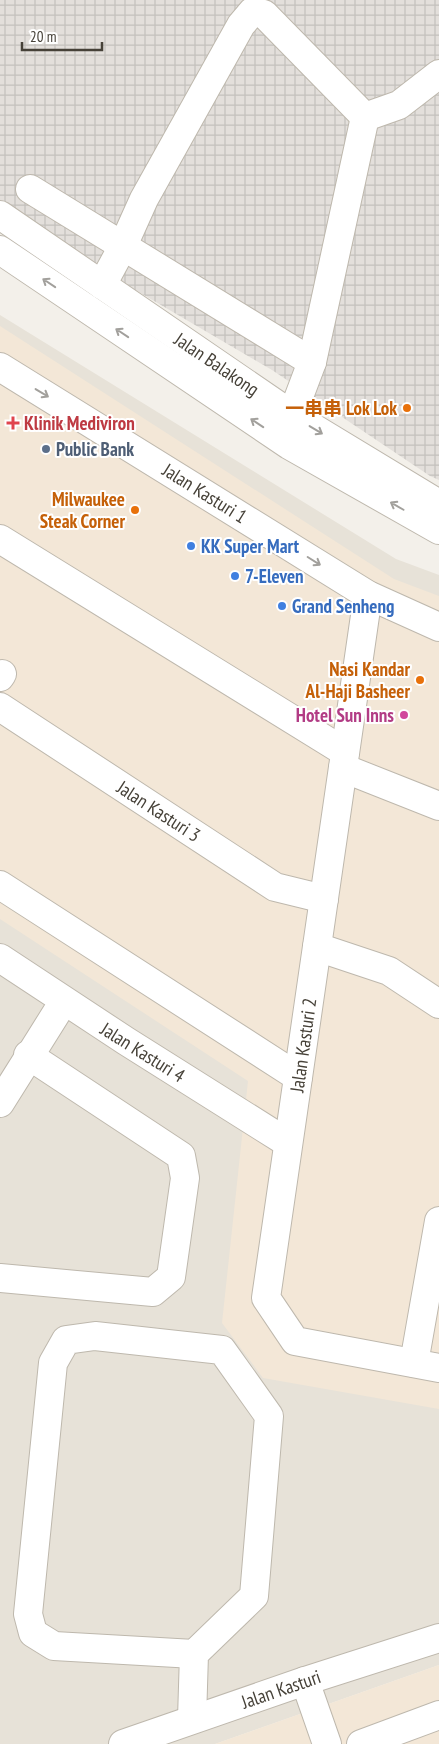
<svg xmlns="http://www.w3.org/2000/svg" width="439" height="1744" font-family="'PT Sans Narrow','Noto Sans SC',sans-serif">
<style>
.residential{fill:#e7e2d8}
.commercial{fill:#f3e7d7}
.industrial{fill:url(#industrial-grid)}
.lines{fill:none;stroke-linecap:round;stroke-linejoin:round}
.minor-casing{stroke:#beb8ad;stroke-width:30}
.minor{stroke:#fff;stroke-width:28}
.oneway{stroke:#a2a09c}
.food-dot{fill:#e8710a;stroke:#fff;stroke-width:2}
.health-dot{fill:#e0444e;stroke:#fff;stroke-width:2}
.service-dot{fill:#5c6f8a;stroke:#fff;stroke-width:2}
.shop-dot{fill:#3f7fe0;stroke:#fff;stroke-width:2}
.hotel-dot{fill:#d1479c;stroke:#fff;stroke-width:2}
.labels{text-anchor:middle;stroke-width:4;stroke-linejoin:round;paint-order:stroke}
.street-label{font-size:19px;fill:#464138;stroke:#fff}
.food-label{font-size:19px;font-weight:bold;fill:#c56008;stroke:#fff;text-anchor:end}
.health-label{font-size:19px;font-weight:bold;fill:#be3a42;stroke:#fff;text-anchor:start}
.service-label{font-size:19px;font-weight:bold;fill:#4e5e75;stroke:#fff;text-anchor:start}
.shop-label{font-size:19px;font-weight:bold;fill:#366cbe;stroke:#fff;text-anchor:start}
.hotel-label{font-size:19px;font-weight:bold;fill:#b23c85;stroke:#fff;text-anchor:end}
</style>
<defs>
<pattern id="industrial-grid" width="8" height="8" patternUnits="userSpaceOnUse" patternTransform="scale(1.25)"><rect width="8" height="8" fill="#e3dfdb"/><path d="M0 4h8M4 0v8" fill="none" stroke="#c4c1bd"/></pattern>
</defs>
<rect width="100%" height="100%" fill="#f3f0ea"/>
<path class="residential" d="M 0,315 L 396,559 L 439,575 L 439,1665 L 215,1744 L 0,1744 Z"/>
<g class="commercial">
<path d="M 0,326 L 394,579 L 439,596 L 439,1409 L 263,1378 L 222,1323 L 248,1081 L 0,919 Z"/>
<path d="M 439,1665 L 439,1744 L 215,1744 Z"/>
</g>
<path class="industrial" d="M 0,0 L 439,0 L 439,480 L 430,476 L 272,370 L 21,223 L 0,207 Z"/>
<g class="lines">
<defs>
<g id="minor">
<path d="M 30,189 L 312,362"/>
<path d="M 0,215 L 292,415 L 439,504"/>
<path d="M 0,250 L 289,445 L 439,530"/>
<path d="M 102,285 L 122,248 L 144,199 L 241,25 L 252,12 L 264,14 L 365,117"/>
<path d="M 0,367 L 368,595 L 439,627"/>
<path d="M 292,415 L 312,362 L 365,117 L 399,105 L 439,74"/>
<path d="M 0,539 L 345,752"/>
<path d="M 368,595 L 266,1298 L 295,1341 L 439,1368"/>
<path d="M 0,677 L 2,674"/>
<path d="M 0,707 L 275,887 L 324,899"/>
<path d="M 343,768 L 439,806"/>
<path d="M 0,885 L 298,1077"/>
<path d="M 317,947 L 389,971 L 439,1004"/>
<path d="M 0,958 L 126,1041 L 288,1143"/>
<path d="M 0,1103 L 64,1001"/>
<path d="M 0,1278 L 153,1292 L 171,1277 L 185,1178 L 181,1156 L 28,1055"/>
<path d="M 414,1363 L 439,1221"/>
<path d="M 305,1681 L 327,1744"/>
<path d="M 192,1719 L 194,1654 L 54,1646 L 33,1633 L 28,1614 L 53,1363 L 66,1340 L 95,1336 L 222,1350 L 269,1416 L 254,1596 L 194,1654"/>
<path d="M 123,1744 L 305,1681 L 439,1638"/>
<path d="M 361,1744 L 439,1715"/>
</g>
</defs>
<use href="#minor" class="minor-casing"/>
<use href="#minor" class="minor"/>
</g>
<defs><path id="oneway-shaft" d="M-6 0H5M1.5-3L5.5 0L1.5 3" fill="none" stroke-width="1.6" stroke-linecap="round" stroke-linejoin="round" transform="scale(1.25)"/></defs>
<g class="oneway">
<use href="#oneway-shaft" transform="translate(49 283) rotate(-146)"/>
<use href="#oneway-shaft" transform="translate(122 333) rotate(-146)"/>
<use href="#oneway-shaft" transform="translate(42 393) rotate(31)"/>
<use href="#oneway-shaft" transform="translate(257 423) rotate(-146)"/>
<use href="#oneway-shaft" transform="translate(316 430) rotate(31)"/>
<use href="#oneway-shaft" transform="translate(397 506) rotate(-150)"/>
<use href="#oneway-shaft" transform="translate(314 561) rotate(32)"/>
</g>
<g class="food-dot">
<circle cx="407" cy="408" r="5"/>
<circle cx="135" cy="510" r="5"/>
<circle cx="420" cy="680" r="5"/>
</g>
<path class="health-dot" d="M10.5 415.5h5v5h5v5h-5v5h-5v-5h-5v-5h5z"/>
<circle class="service-dot" cx="46" cy="449" r="5"/>
<g class="shop-dot">
<circle cx="191" cy="546" r="5"/>
<circle cx="235" cy="576" r="5"/>
<circle cx="282" cy="606" r="5"/>
</g>
<circle class="hotel-dot" cx="404" cy="715" r="5"/>
<g class="labels">
<g class="street-label">
<text transform="translate(217 364) rotate(34)" y="7">Jalan Balakong</text>
<text transform="translate(205 493) rotate(32)" y="7">Jalan Kasturi 1</text>
<text transform="translate(159 811) rotate(33)" y="7">Jalan Kasturi 3</text>
<text transform="translate(303 1045) rotate(-82)" y="7">Jalan Kasturi 2</text>
<text transform="translate(143 1052) rotate(32)" y="7">Jalan Kasturi 4</text>
<text transform="translate(281 1689) rotate(-19)" y="7">Jalan Kasturi</text>
</g>
<g class="food-label">
<text x="397" y="415">一串串 Lok Lok</text>
<text x="125" y="506">Milwaukee<tspan x="125" dy="22">Steak Corner</tspan></text>
<text x="410" y="676">Nasi Kandar<tspan x="410" dy="22">Al-Haji Basheer</tspan></text>
</g>
<g class="health-label">
<text x="24" y="430">Klinik Mediviron</text>
</g>
<g class="service-label">
<text x="56" y="456">Public Bank</text>
</g>
<g class="shop-label">
<text x="201" y="553">KK Super Mart</text>
<text x="245" y="583">7-Eleven</text>
<text x="292" y="613">Grand Senheng</text>
</g>
<g class="hotel-label">
<text x="394" y="722">Hotel Sun Inns</text>
</g>
</g>
<path d="M22 42v8h80v-8" fill="none" stroke="#464138" stroke-width="2.5"/>
<text x="30" y="42" font-size="15" fill="#464138" stroke="#ffffff" stroke-width="4" paint-order="stroke">20 m</text>
</svg>
